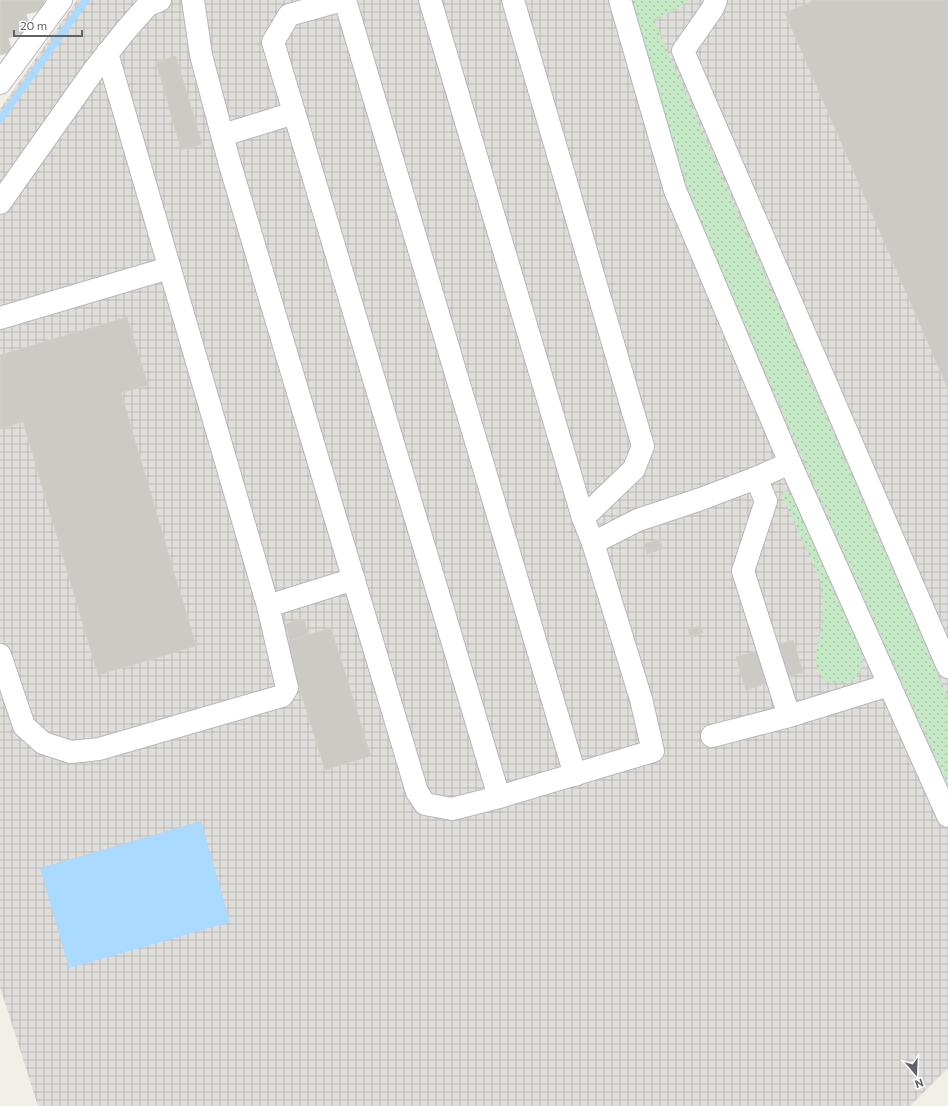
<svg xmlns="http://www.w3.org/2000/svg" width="948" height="1106" font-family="Commissioner,sans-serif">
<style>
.industrial{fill:url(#industrial-grid)}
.grass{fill:url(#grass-dots)}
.water{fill:#aadaff}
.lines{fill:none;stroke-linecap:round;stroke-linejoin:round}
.stream{stroke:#aadaff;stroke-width:7}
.building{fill:#cccac5;stroke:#d6d1c6}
.minor-casing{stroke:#b5b8bc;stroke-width:24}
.minor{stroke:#fff;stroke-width:22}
</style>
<defs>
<pattern id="industrial-grid" width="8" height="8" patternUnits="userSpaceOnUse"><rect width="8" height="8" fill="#e0deda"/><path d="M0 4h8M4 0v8" fill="none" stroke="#b9b8b5"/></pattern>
<pattern id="grass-dots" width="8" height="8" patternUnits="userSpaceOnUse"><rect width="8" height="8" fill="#c5e8c5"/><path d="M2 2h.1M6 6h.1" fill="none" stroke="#a3c0a4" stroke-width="1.8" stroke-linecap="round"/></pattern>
</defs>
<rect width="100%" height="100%" fill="#f1efe8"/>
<path class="industrial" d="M 77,0 L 948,0 L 948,1068 L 910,1106 L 38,1106 L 0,987 L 0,109 Z"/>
<g class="grass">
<path d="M 631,0 L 689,0 L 679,7 L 654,20 L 948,698 L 948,785 L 844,553 L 696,212 L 665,115 Z"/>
<path d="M 787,490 L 796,500 L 863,655 C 862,660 862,667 860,671 C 853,686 837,683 824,681 L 816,666 L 816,654 L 822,623 L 823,603 L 820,580 L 786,504 L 782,493 Z"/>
</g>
<path class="water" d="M 201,821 L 230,922 L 69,968 L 40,868 Z"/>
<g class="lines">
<path class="stream" d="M 0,119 L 86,0"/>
</g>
<g class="building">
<path d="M 0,0 L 44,0 L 46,9 L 26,14 L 31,31 L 8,38 L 12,52 L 0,55 Z"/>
<path d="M 815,0 L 948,0 L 948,389 L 785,13 Z"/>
<path d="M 176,56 L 202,144 L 181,150 L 156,62 Z"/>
<path d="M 127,317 L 148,385 L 121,393 L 196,646 L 98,675 L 23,422 L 0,429 L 0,355 Z"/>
<path d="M 659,539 L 663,549 L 647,554 L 644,544 Z"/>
<path d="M 304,619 L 308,635 L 290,641 L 285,624 Z"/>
<path d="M 701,626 L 703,633 L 690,637 L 688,629 Z"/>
<path d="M 331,628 L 371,756 L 325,770 L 285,642 Z"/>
<path d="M 793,640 L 803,672 L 746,690 L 736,657 Z"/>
</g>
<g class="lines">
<defs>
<g id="minor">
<path d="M 193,0 L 201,55 L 229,161 L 417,792 L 425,804 L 452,809 L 499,797 L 653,751 L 641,699 L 593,543 L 583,518 L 430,0"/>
<path d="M 343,0 L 289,15 L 273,42 L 499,797"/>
<path d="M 345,0 L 575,775"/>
<path d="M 513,0 L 643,446 L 634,469 L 583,518"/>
<path d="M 620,0 L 675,190 L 790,463 L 948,816"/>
<path d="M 716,0 L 713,8 L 683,51 L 948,667"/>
<path d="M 0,83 L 61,0"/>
<path d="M 223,135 L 294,113"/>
<path d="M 0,203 L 94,70 L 126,30 L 148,5 L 160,0"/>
<path d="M 0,318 L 169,268"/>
<path d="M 756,478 L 766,501 L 743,571 L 789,716"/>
<path d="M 593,543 L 638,520 L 701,499 L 756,478 L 790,463"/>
<path d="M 268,606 L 354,579"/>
<path d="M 0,655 L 24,726 L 43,743 L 71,752 L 99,749 L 282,696 L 287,688 L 268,606 L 107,53"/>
<path d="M 712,736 L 789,716 L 889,685"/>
</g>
</defs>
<use href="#minor" class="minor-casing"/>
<use href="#minor" class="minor"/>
</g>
<g transform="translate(916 1074) rotate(161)" stroke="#ffffff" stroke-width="3" paint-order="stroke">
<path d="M0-3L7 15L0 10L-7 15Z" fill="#5f6368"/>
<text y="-6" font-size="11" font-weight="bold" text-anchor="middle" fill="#5f6368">N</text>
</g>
<path d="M14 30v6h68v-6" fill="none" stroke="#5f6368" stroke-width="2"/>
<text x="20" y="30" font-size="12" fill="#5f6368" stroke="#ffffff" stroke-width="3" paint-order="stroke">20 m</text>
</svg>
